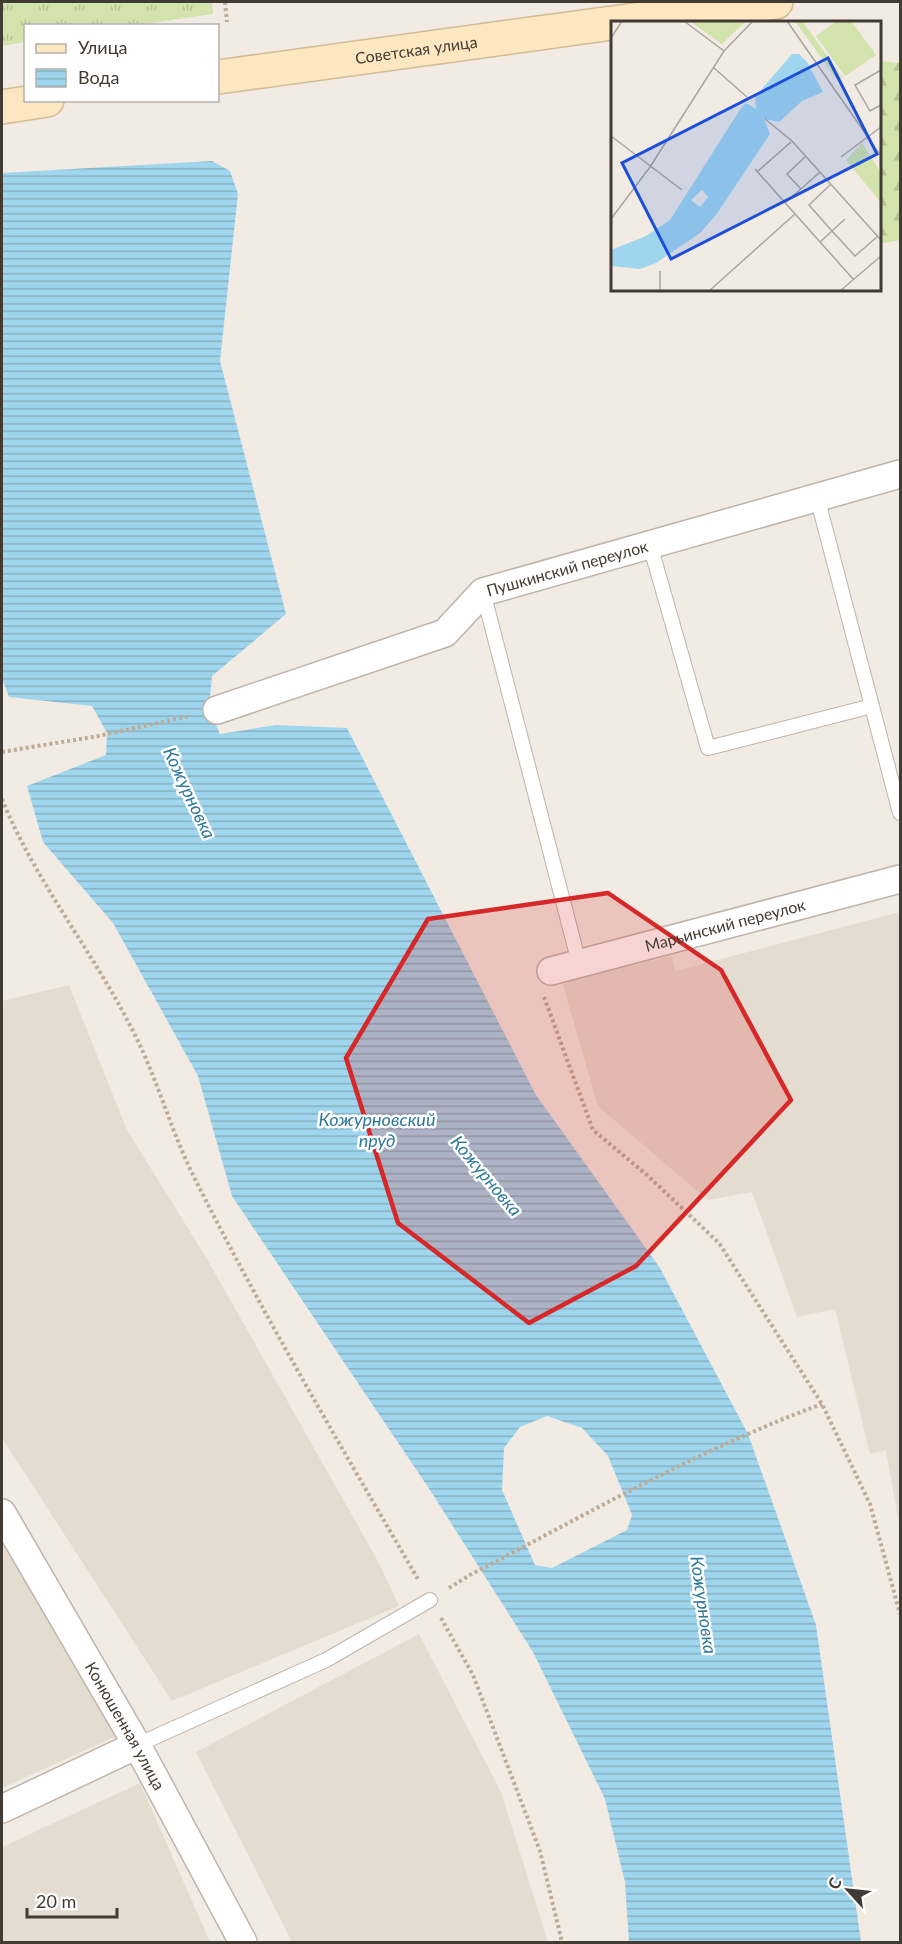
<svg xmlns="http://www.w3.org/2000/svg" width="902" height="1944" font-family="Lato,sans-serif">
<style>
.residential{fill:#e5dcd1}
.grass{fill:url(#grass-tufts)}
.forest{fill:url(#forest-firs)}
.water{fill:url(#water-rules);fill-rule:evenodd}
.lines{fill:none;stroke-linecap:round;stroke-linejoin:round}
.lane-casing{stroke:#bfb4a9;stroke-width:16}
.street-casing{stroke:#bfb4a9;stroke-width:30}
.secondary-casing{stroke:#d3bb96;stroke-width:36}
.path{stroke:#bdab98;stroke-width:4;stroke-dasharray:3 3;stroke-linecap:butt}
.lane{stroke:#fff;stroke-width:14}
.street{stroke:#fff;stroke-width:27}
.secondary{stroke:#fce7c1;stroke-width:33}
.marked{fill:#d62828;fill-opacity:0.2;stroke:#d62828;stroke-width:4.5;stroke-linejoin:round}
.labels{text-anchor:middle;stroke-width:5;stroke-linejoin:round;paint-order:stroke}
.street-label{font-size:16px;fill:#423b33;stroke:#fff}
.water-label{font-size:18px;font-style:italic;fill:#2e799a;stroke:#fff}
.inset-road{fill:none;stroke:#aba59d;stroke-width:1.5}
.view{fill:#1d4ed8;fill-opacity:0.15;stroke:#1d4ed8;stroke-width:3}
.inset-edge{fill:none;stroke:#423b33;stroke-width:3}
</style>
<defs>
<pattern id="grass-tufts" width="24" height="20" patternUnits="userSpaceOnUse" patternTransform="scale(1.5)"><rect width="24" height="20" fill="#d2e4ac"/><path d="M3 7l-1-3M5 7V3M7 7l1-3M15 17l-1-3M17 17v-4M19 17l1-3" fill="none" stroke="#b6c494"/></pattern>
<pattern id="forest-firs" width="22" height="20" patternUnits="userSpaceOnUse" patternTransform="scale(1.5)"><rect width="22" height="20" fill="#d2e4ac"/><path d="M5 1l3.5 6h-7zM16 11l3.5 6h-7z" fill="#b6c494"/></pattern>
<pattern id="water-rules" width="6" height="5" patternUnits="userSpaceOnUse" patternTransform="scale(1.5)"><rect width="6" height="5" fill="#a0d6ed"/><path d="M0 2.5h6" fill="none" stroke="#84afc1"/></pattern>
</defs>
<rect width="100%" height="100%" fill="#f1ebe3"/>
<g class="residential">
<path d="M 900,912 L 900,1531 L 886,1450 L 870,1454 L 835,1309 L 797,1317 L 752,1192 L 708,1200 L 598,1106 L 562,982 L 672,956 L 675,971 Z"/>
<path d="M 69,985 L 127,1130 L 207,1259 L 379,1563 L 399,1606 L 172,1701 L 2,1438 L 2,1001 Z"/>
<path d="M 2,1526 L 125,1732 L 2,1788 Z"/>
<path d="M 419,1634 L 501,1792 L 548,1942 L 292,1942 L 196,1752 Z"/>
<path d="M 140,1783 L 210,1942 L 2,1942 L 2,1847 Z"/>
</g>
<path class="grass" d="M 2,2 L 212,2 L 213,14 L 137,25 L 26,26 L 25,42 L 2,46 Z"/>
<path class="forest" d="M 880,61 L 900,63 L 900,240 L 880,244 Z"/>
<path class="water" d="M 212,161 L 230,171 L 238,194 L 220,361 L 286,614 L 212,676 L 209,709 L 220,734 L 276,725 L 347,728 L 536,1095 L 660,1268 L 748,1434 L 816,1625 L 861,1942 L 629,1942 L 625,1882 L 605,1799 L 533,1652 L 430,1490 L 232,1196 L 198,1076 L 113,923 L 43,842 L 27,786 L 106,755 L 107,733 L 92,706 L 9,697 L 2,678 L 2,173 ZM 547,1416 L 582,1428 L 608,1456 L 632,1515 L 627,1530 L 552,1568 L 535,1565 L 502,1490 L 504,1448 L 520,1427 Z"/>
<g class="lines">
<defs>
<g id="lane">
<path d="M 817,497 L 900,813"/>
<path d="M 650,545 L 708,748 L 872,706"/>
<path d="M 483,592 L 579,963"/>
<path d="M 137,1745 L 326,1660 L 430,1600"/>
</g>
<g id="street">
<path id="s1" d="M 217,710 L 445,633 L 483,592 L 900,474"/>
<path id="s2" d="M 551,971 L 900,879"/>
<path id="s3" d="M 2,1513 L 137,1745 L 243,1942"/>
<path d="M 2,1809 L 137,1745"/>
</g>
<g id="secondary">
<path d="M 619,22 L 776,2"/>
<path id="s4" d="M 218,77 L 612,23"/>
<path d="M 2,107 L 47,100"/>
</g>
</defs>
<use href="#lane" class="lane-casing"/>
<use href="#street" class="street-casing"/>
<use href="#secondary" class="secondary-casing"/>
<g class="path">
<path d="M 225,2 L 227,22"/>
<path d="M 2,752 L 98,736 L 190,716"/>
<path d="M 2,799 C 36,883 95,954 135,1035 C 158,1081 171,1131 194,1177 C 263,1315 342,1448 419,1581"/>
<path d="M 544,997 L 593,1130 L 647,1175 L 719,1243 L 822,1404 L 870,1504 L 900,1614"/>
<path d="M 449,1588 L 470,1575 C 585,1515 700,1449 822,1404"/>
<path d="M 441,1618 L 473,1675 L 540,1851 L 562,1942"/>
</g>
<use href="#lane" class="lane"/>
<use href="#street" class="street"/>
<use href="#secondary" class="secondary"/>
</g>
<path class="marked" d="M 608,893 L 721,970 L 791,1100 L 636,1266 L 529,1323 L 398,1223 L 346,1058 L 428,919 Z"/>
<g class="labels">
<g class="street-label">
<text dy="6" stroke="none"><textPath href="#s4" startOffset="200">Советская улица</textPath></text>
<text dy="6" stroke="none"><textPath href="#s1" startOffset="384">Пушкинский переулок</textPath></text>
<text dy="6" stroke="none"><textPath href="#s2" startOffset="180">Марьинский переулок</textPath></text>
<text dy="6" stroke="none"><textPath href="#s3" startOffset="246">Конюшенная улица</textPath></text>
</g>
<g class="water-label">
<text transform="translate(189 793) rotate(65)" y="6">Кожурновка</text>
<text x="377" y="1126">Кожурновский<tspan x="377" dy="21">пруд</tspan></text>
<text transform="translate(486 1176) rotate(50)" y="6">Кожурновка</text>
<text transform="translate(703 1605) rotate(82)" y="6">Кожурновка</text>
</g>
</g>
<g transform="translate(611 21)">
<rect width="270" height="270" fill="#f1ebe3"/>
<path d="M 184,0 L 191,0 L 232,57 L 227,60 Z" fill="#d2e4ac"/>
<path d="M 251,122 L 270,152 L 270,182 L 235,139 Z" fill="#d2e4ac"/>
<path d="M 79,0 L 135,0 L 111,23 ZM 226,0 L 240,0 L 265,34 L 234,55 L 205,15 Z" fill="#d2e4ac"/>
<path d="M 181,33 L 188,33 L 196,41 L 212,71 L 191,80 L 168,101 L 153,98 L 159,113 L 105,194 L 89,212 L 45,242 L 29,248 L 0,245 L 0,229 L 35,215 L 59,199 L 130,87 L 135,82 L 145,88 L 144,76 ZM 91,169 L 97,176 L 89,186 L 80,179 Z" fill="#a0d6ed" fill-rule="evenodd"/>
<path class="inset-road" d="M 73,0 L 113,30M 176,0 L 270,135M 0,17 L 11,0M 103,47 L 136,76M 270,49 L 244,64 L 259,90 L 270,84M 154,98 L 181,120 L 270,219M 0,115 L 71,169M 230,136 L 270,106M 144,148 L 243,259M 146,151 L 180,121M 190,168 L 176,153 L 195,135M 174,182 L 209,151M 0,198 L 39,146 L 113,30 L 142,0M 234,198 L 221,210 L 244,235 L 267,215M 209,221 L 221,210 L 198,184 L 220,163M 49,270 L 49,250M 98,270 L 184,193M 229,270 L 270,235"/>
<path class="view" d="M 217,37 L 266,133 L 60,238 L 11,142 Z"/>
<rect width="270" height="270" class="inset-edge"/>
</g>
<rect width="902" height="1944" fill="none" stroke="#423b33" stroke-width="6"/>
<rect x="24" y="24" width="195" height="78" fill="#ffffff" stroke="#b3b1ad" stroke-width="1.5"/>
<rect x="36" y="44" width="30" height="9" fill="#fce7c1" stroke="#b3b1ad" stroke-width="1.5"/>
<text x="78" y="54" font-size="18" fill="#423b33">Улица</text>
<rect x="36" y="69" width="30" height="18" fill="url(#water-rules)" stroke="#b3b1ad" stroke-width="1.5"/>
<text x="78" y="84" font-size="18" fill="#423b33">Вода</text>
<g transform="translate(848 1890) rotate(297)" stroke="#ffffff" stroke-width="4.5" paint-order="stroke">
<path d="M0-4.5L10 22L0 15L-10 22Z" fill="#423b33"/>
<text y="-9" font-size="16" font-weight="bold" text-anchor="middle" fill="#423b33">С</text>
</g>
<path d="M27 1908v9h90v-9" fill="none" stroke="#423b33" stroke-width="3"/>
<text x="36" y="1908" font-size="18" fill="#423b33" stroke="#ffffff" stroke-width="4.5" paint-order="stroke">20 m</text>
</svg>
